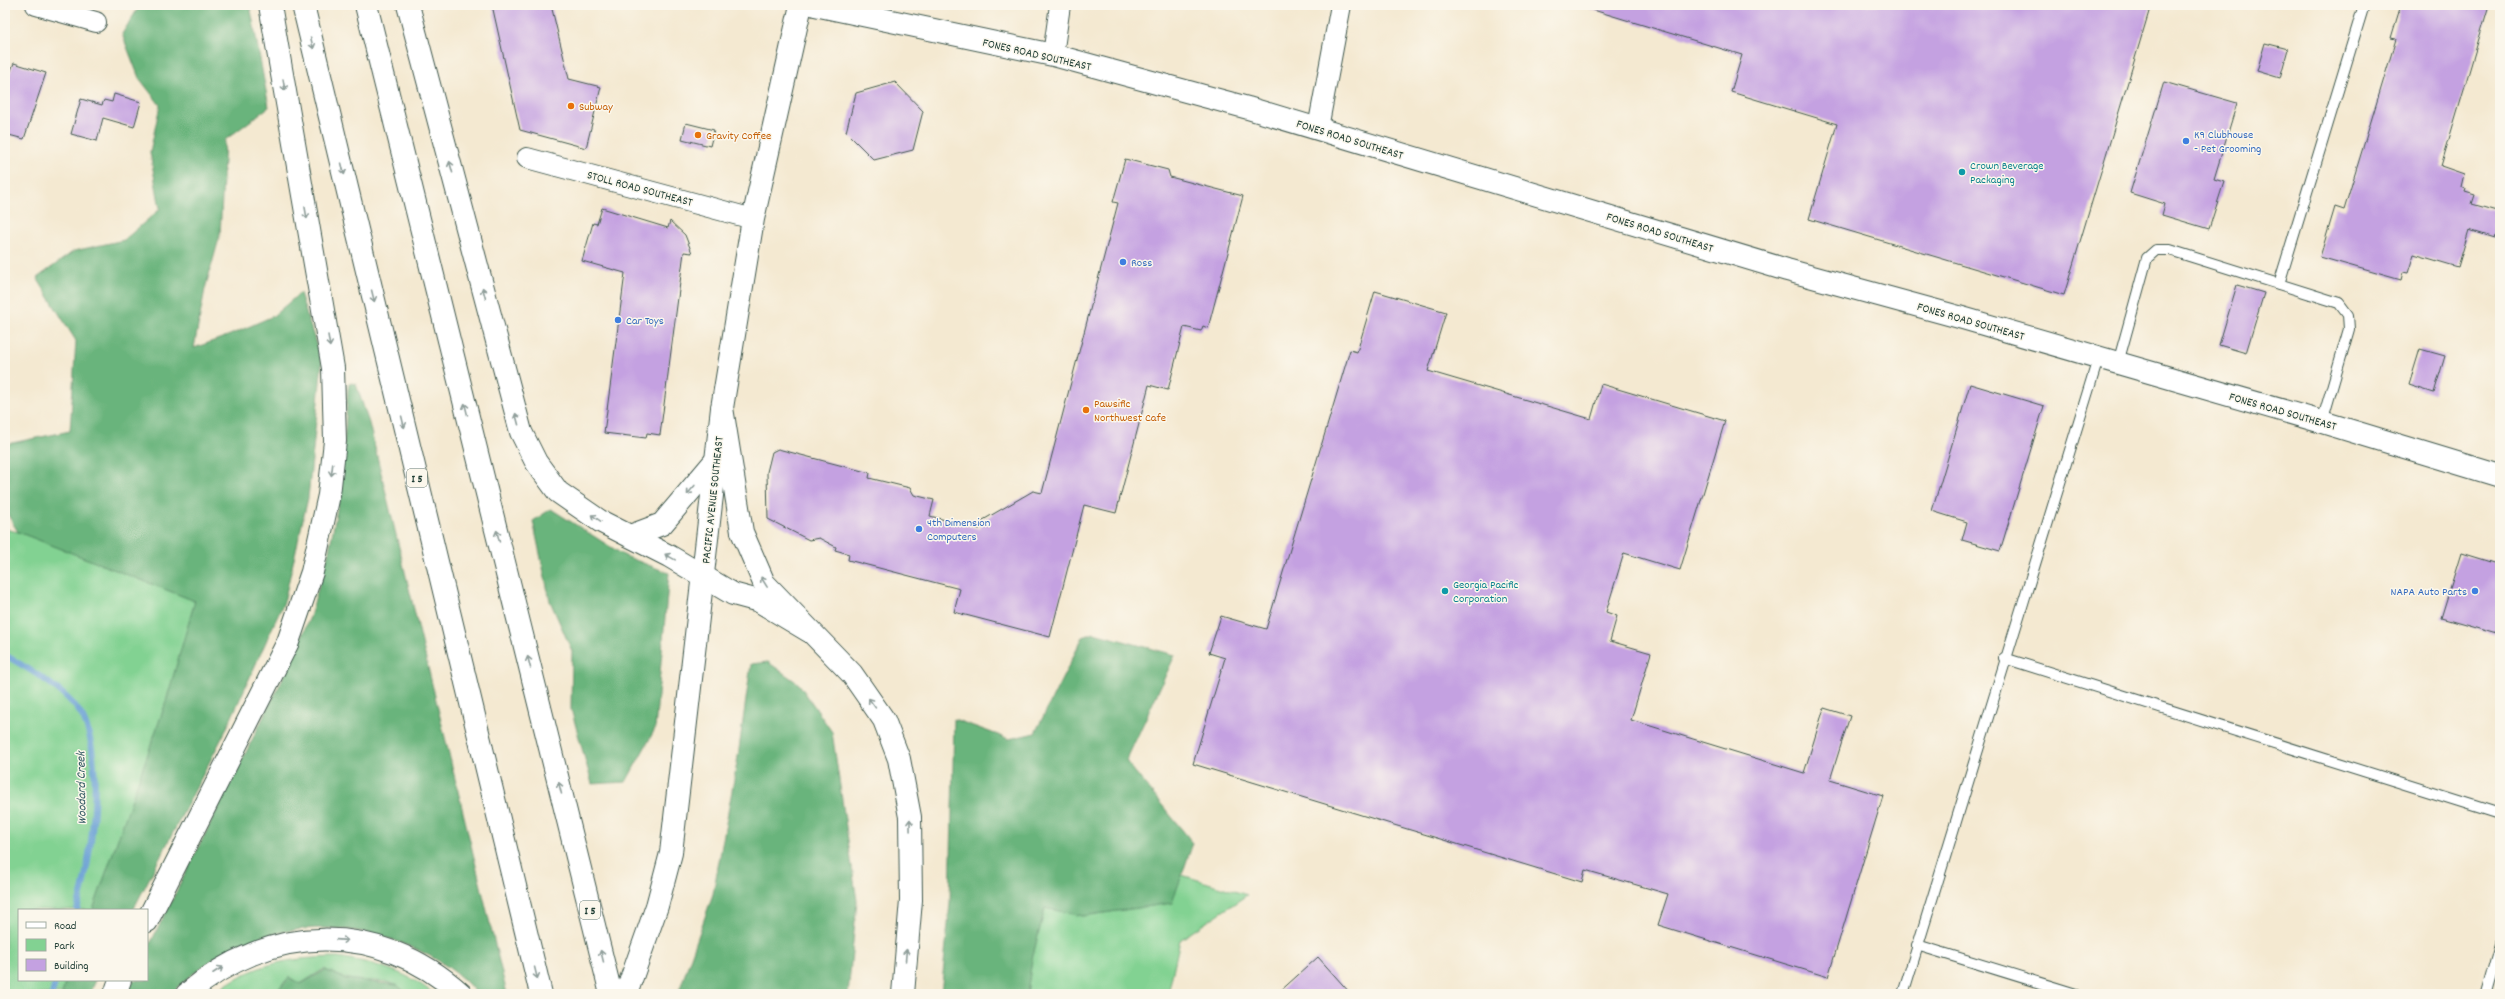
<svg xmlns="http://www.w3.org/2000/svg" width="2505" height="999" font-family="Dekko,sans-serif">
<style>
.green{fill:#82d292;stroke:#508863}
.forest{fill:#69b47c;stroke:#447858}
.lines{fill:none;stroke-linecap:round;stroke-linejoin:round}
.stream{stroke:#659ed4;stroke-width:6}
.building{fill:#c4a1e1}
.lane-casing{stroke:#3f574c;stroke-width:12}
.street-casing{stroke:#3f574c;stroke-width:22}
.secondary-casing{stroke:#3f574c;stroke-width:24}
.primary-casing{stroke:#3f574c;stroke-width:24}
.highway-casing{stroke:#3f574c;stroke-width:24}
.lane{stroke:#fff;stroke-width:10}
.street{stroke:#fff;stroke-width:20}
.secondary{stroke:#fff;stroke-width:22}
.primary{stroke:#fff;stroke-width:22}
.highway{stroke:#fff;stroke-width:22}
.oneway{stroke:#8f9e9a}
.food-dot{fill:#e8710a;stroke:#fbf7ec;stroke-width:1.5}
.shop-dot{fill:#3f7fe0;stroke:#fbf7ec;stroke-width:1.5}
.culture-dot{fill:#0f9aa8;stroke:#fbf7ec;stroke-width:1.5}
.labels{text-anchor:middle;stroke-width:3;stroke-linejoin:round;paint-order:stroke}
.shield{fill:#fbf7ec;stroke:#61756b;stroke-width:1}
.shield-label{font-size:11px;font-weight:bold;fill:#1f3d34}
.street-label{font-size:12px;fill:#1f3d34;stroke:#fbf7ec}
.food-label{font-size:12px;fill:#c56008;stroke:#fbf7ec;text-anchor:start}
.shop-label{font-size:12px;fill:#366cbe;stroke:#fbf7ec;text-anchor:start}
.culture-label{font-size:12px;fill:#0d838f;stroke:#fbf7ec;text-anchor:start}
.water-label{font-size:13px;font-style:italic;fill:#345a64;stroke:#fbf7ec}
</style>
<rect width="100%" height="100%" fill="#fbf7ec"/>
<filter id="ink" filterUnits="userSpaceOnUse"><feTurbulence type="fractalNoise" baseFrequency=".025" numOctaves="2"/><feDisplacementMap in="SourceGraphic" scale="8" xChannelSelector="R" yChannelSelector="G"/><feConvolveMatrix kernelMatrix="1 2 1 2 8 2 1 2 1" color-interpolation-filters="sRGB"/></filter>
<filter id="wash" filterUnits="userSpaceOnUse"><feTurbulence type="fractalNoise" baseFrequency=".012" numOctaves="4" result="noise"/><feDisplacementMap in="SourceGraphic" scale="16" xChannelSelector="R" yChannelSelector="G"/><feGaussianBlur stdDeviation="0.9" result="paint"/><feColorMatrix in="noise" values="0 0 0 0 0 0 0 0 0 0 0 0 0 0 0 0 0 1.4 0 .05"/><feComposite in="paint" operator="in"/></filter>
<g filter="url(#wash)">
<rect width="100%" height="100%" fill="#f4e9d1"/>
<g class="green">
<path d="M 5,529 L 18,532 L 195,601 L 165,705 L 93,910 L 19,910 L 19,980 L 66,980 L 62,994 L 5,994 Z"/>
<path d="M 1182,875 L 1247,895 L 1180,940 L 1168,994 L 1027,994 L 1032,959 L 1045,908 L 1083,916 L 1171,903 Z"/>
<path d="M 338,957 C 373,963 405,970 434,994 L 408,994 C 387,974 370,985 345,978 C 338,976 331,972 324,969 L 300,984 L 289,977 L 274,994 L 213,994 C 253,963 288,958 338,957 Z"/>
</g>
<g class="forest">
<path d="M 140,5 L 250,5 L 269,107 L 225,140 L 220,235 L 205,289 L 194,348 L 230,335 L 273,316 L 300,293 L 322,363 L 308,498 L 284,602 L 225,732 L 133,910 L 93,910 L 165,705 L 195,601 L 18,532 L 5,510 L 5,447 L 7,444 L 70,431 L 76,341 L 37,278 L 74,251 L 124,240 L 160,209 L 150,152 L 160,105 L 139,78 L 122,34 Z"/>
<path d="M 352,383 L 356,384 L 369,423 L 507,994 L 477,994 C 461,973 435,957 411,947 C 326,910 235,928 171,994 L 128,994 L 133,980 L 147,980 L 147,950 L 281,682 L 310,617 L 329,551 L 341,488 L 348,389 L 349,384 Z"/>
<path d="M 551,509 L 625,556 L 669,573 L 655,729 L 626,782 L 592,784 L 571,709 L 572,651 L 550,601 L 533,521 Z"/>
<path d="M 1094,633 L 1175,655 L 1126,761 L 1193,843 L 1172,903 L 1083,916 L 1045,908 L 1032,959 L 1027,994 L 941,994 L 950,903 L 954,719 L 1009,739 L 1035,733 L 1083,637 Z"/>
<path d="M 768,662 L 799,684 L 832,732 L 857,901 L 848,994 L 678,994 L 713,894 L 737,763 L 751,664 Z"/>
<path d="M 325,970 L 346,979 L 397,985 L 407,994 L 275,994 L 289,978 L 301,984 Z"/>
<path d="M 66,980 L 96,980 L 90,994 L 62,994 Z"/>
</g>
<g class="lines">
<g class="stream">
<path d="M 5,655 C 29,669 73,694 84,720 C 105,768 91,861 77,910"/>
<path d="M 52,994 L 56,980"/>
</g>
</g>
<g id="blocks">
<g class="building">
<path d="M 492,5 L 551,5 L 569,79 L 601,87 L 586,148 L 520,130 Z"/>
<path d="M 1590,5 L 2151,5 L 2064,295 L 1809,219 L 1837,124 L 1731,92 L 1742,55 L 1590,9 Z"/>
<path d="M 2401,5 L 2489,5 L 2441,166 L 2464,174 L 2461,187 L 2466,189 L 2465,192 L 2475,195 L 2472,204 L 2500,212 L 2500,236 L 2496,235 L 2495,238 L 2469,230 L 2458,267 L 2414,254 L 2408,273 L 2403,272 L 2401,280 L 2320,257 L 2335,207 L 2344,210 L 2396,39 L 2391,38 Z"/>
<path d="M 2265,43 L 2288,49 L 2280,78 L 2257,71 Z"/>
<path d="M 14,63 L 46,73 L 24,139 L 5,134 L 5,85 Z"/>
<path d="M 895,82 L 923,111 L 913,150 L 874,160 L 846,132 L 856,93 Z"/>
<path d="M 2164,82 L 2237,103 L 2214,179 L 2224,182 L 2209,229 L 2162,215 L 2165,204 L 2130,193 Z"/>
<path d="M 114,94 L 141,102 L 134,127 L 103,118 L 97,141 L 71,134 L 81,99 L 102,105 L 104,100 L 112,102 Z"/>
<path d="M 686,123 L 714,130 L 710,146 L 682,139 Z"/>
<path d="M 1125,159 L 1168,170 L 1170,177 L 1243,196 L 1208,328 L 1203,326 L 1201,331 L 1184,327 L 1168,390 L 1149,385 L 1116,513 L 1084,505 L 1050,637 L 954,612 L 960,589 L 848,560 L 849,554 L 835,550 L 836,547 L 819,538 L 809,540 L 768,519 L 767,472 L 772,452 L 778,449 L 870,473 L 869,478 L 910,488 L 914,495 L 934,500 L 930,516 L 980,529 L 983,520 L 1033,491 L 1042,493 L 1118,203 L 1113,202 Z"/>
<path d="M 602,208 L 668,228 L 670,221 L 685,235 L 692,253 L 684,252 L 660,435 L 647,433 L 646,438 L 604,433 L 625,273 L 582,261 L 593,223 L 597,224 Z"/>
<path d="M 2237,285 L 2264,293 L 2246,353 L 2219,345 Z"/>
<path d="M 1375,291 L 1446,312 L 1428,371 L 1591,419 L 1601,384 L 1725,421 L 1680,570 L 1624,553 L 1606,612 L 1617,616 L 1610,641 L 1651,653 L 1631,720 L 1804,773 L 1824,708 L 1850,716 L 1830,780 L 1883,796 L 1828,977 L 1658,925 L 1668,894 L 1585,870 L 1582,882 L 1193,764 L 1225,658 L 1209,653 L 1221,616 L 1266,629 L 1350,350 L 1357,352 Z"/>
<path d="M 2420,349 L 2445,356 L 2434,393 L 2409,385 Z"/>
<path d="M 1970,384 L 2044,406 L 2000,551 L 1962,540 L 1967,522 L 1932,511 Z"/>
<path d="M 2461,553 L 2500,565 L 2500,635 L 2441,618 Z"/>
<path d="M 1318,957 L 1351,994 L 1277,994 Z"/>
</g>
</g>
</g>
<g filter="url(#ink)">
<use href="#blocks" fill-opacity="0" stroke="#3f574c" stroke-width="1"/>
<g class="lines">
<defs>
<g id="lane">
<path d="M 2279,284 L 2364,5"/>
<path d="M 2118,363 L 2147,258 L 2156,250 L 2170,250 L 2339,303 L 2348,315 L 2349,329 L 2322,422"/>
<path d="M 2004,658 L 2500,814"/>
<path d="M 1917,945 L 2076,994"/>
<path d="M 1903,994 L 2098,359"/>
<path d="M 2486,994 L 2500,944"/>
</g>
<g id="street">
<path d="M 36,5 L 96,22"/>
<path d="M 1053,55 L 1060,5"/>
<path d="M 1318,128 L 1341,5"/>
<path d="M 527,158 L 753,219"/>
</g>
<path id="secondary" d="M 815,5 L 1053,55 L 1248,108 L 1787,270 L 1959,317 L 2322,422 L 2500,476"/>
<path id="primary" d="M 626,994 L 657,906 L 671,853 L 722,408 L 753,219 L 801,5"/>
<g id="highway">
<path d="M 303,5 L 541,994"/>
<path d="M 366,5 L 611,994"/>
<path d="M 408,5 L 521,432 L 536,462 L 558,492 L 600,521 L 669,556 L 733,594 L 759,601 L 809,631"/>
<path d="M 722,408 L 742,532 L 764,583 L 852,674 L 884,720 L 899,759 L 910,817 L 911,900 L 903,994"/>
<path d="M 630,536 L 662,524 L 716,460"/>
<path d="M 147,921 L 288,642 L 312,572 L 329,495 L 335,441 L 333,368 L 270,5"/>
<path d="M 115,994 L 120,980"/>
<path d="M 187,994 C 269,923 379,920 461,994"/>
</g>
</defs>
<use href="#lane" class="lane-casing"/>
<use href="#street" class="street-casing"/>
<use href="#secondary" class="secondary-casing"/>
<use href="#primary" class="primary-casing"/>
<use href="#highway" class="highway-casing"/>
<use href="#lane" class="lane"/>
<use href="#street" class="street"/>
<use href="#secondary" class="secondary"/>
<use href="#primary" class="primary"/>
<use href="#highway" class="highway"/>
</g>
<defs><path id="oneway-shaft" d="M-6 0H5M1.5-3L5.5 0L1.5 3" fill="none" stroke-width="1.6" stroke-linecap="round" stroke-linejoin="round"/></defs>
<g class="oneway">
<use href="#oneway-shaft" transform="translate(312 43) rotate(76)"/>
<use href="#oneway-shaft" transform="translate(284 85) rotate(80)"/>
<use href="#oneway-shaft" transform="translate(451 167) rotate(-105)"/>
<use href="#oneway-shaft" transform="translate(343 169) rotate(76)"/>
<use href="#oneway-shaft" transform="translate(306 213) rotate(80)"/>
<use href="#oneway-shaft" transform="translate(484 293) rotate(-105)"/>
<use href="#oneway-shaft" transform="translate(373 296) rotate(76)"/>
<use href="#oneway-shaft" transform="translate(329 341) rotate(81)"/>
<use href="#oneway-shaft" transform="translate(466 409) rotate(-104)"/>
<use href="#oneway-shaft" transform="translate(517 419) rotate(-105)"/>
<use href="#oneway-shaft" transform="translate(403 422) rotate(76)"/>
<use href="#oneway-shaft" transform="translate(332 470) rotate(97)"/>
<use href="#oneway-shaft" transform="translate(691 490) rotate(130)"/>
<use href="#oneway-shaft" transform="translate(596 518) rotate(-146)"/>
<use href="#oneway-shaft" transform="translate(498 536) rotate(-104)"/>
<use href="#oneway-shaft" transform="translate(670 557) rotate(-151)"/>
<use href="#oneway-shaft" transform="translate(764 582) rotate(-122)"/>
<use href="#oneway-shaft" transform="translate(529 662) rotate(-104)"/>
<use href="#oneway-shaft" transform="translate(872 703) rotate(-125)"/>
<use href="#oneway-shaft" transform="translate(560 788) rotate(-104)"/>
<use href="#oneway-shaft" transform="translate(910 825) rotate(-91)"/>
<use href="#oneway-shaft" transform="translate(342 940) rotate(4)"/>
<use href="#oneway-shaft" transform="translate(906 955) rotate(-85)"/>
<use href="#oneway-shaft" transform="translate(602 956) rotate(-104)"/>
<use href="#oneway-shaft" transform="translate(218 970) rotate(-33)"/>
<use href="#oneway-shaft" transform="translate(536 973) rotate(76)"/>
</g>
</g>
<g class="food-dot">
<circle cx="571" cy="106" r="4"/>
<circle cx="698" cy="135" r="4"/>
<circle cx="1086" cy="410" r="4"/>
</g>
<g class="shop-dot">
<circle cx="2186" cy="141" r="4"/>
<circle cx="1123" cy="262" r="4"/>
<circle cx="618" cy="320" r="4"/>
<circle cx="919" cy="529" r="4"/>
<circle cx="2475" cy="591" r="4"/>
</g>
<g class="culture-dot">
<circle cx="1962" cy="172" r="4"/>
<circle cx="1445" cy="591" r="4"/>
</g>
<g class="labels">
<g class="shield">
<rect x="407" y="469" width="20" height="18" rx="3"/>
<rect x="580" y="901" width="20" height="18" rx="3"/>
</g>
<g class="shield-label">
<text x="417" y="482">I 5</text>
<text x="590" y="914">I 5</text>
</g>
<g class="street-label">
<text transform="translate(1037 54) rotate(13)" y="4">FONES ROAD SOUTHEAST</text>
<text transform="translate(1350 139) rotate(17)" y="4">FONES ROAD SOUTHEAST</text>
<text transform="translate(640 188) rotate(15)" y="4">STOLL ROAD SOUTHEAST</text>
<text transform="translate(1660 232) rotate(17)" y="4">FONES ROAD SOUTHEAST</text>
<text transform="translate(1971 321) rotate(16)" y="4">FONES ROAD SOUTHEAST</text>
<text transform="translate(2283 411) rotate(16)" y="4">FONES ROAD SOUTHEAST</text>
<text transform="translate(712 500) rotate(-84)" y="4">PACIFIC AVENUE SOUTHEAST</text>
</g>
<g class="food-label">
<text x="579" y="110">Subway</text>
<text x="706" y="139">Gravity Coffee</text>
<text x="1094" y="407">Pawsific<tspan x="1094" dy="14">Northwest Cafe</tspan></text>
</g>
<g class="shop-label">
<text x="2194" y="138">K9 Clubhouse<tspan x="2194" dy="14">- Pet Grooming</tspan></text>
<text x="1131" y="266">Ross</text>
<text x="626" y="324">Car Toys</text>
<text x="927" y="526">4th Dimension<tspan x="927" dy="14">Computers</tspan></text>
<text x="2467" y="595" text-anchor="end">NAPA Auto Parts</text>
</g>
<g class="culture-label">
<text x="1970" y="169">Crown Beverage<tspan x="1970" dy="14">Packaging</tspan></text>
<text x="1453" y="588">Georgia Pacific<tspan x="1453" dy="14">Corporation</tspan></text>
</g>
<g class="water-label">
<text transform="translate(80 788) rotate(-91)" y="5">Woodard Creek</text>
</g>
</g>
<rect width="2505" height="999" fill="none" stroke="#fbf7ec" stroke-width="20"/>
<rect x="18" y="909" width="130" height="72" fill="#fbf7ec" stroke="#a3ada2"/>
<rect x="26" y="922" width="20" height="6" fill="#ffffff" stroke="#a3ada2"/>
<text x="54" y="929" font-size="12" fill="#1f3d34">Road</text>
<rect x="26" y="939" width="20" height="12" fill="#82d292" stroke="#a3ada2"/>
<text x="54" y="949" font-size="12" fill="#1f3d34">Park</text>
<rect x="26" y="959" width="20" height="12" fill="#c4a1e1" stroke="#a3ada2"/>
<text x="54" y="969" font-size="12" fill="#1f3d34">Building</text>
</svg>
